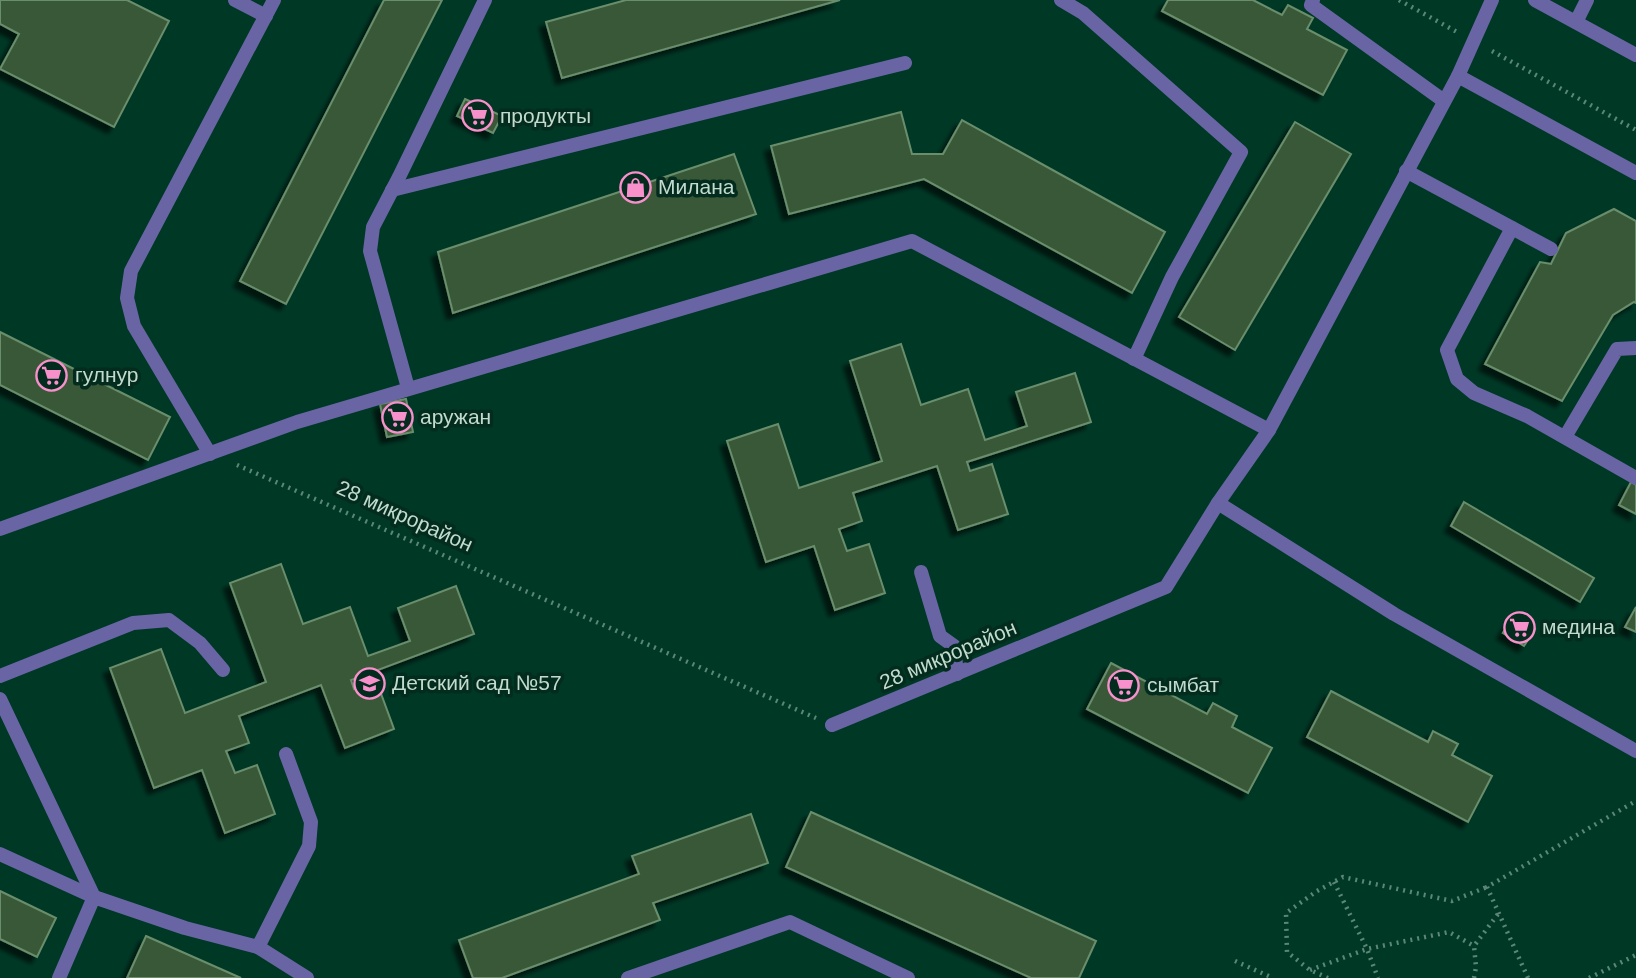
<svg xmlns="http://www.w3.org/2000/svg" width="1636" height="978" font-family="Helvetica,sans-serif">
<style>
.building{fill:#385939;stroke:#6b8e6c;stroke-width:2;filter:url(#shadow)}
.lines{fill:none;stroke-linecap:round;stroke-linejoin:round}
.path{stroke:#5c8676;stroke-width:4.5;stroke-dasharray:2 5;stroke-linecap:butt}
.service{stroke:#6965a5;stroke-width:14}
.tertiary{stroke:#6965a5;stroke-width:14}
.labels{text-anchor:middle;stroke-width:7;stroke-linejoin:round;paint-order:stroke}
.poi-label{font-size:21px;fill:#c1dbce;stroke:#042c1e;text-anchor:start}
.street-label{font-size:21px;fill:#c1dbce;stroke:#042c1e}
</style>
<defs>
<filter id="shadow"><feDropShadow dx="-6" dy="6" stdDeviation="2" flood-color="#0009"/></filter>
</defs>
<rect width="100%" height="100%" fill="#003826"/>
<g class="building">
<path d="M 0,0 L 127,0 L 169,21 L 114,127 L 0,69 L 19,34 L 0,24 Z"/>
<path d="M 384,0 L 442,0 L 286,304 L 240,281 Z"/>
<path d="M 626,0 L 840,0 L 562,78 L 546,22 Z"/>
<path d="M 1168,0 L 1253,0 L 1282,15 L 1288,5 L 1313,18 L 1307,29 L 1347,50 L 1323,95 L 1162,11 Z"/>
<path d="M 465,99 L 502,116 L 493,133 L 457,116 Z"/>
<path d="M 901,112 L 912,154 L 943,154 L 962,120 L 1165,232 L 1132,293 L 924,179 L 789,214 L 771,146 Z"/>
<path d="M 1295,122 L 1351,154 L 1235,350 L 1179,317 Z"/>
<path d="M 734,154 L 756,214 L 453,313 L 438,252 Z"/>
<path d="M 1614,209 L 1636,221 L 1636,303 L 1634,302 L 1613,315 L 1562,401 L 1485,364 L 1540,262 L 1551,264 L 1566,233 Z"/>
<path d="M 0,332 L 170,417 L 148,460 L 0,385 Z"/>
<path d="M 901,344 L 921,405 L 968,389 L 985,440 L 1027,426 L 1016,392 L 1075,373 L 1091,422 L 967,462 L 970,471 L 992,464 L 1008,514 L 958,530 L 937,466 L 853,493 L 862,521 L 839,529 L 847,551 L 869,544 L 885,593 L 835,610 L 814,546 L 766,562 L 727,441 L 778,424 L 799,488 L 882,461 L 850,361 Z"/>
<path d="M 406,399 L 413,432 L 387,437 L 380,404 Z"/>
<path d="M 1631,482 L 1636,485 L 1636,514 L 1619,505 Z"/>
<path d="M 1464,502 L 1594,578 L 1580,602 L 1451,526 Z"/>
<path d="M 281,564 L 303,624 L 350,607 L 368,656 L 410,641 L 398,608 L 456,586 L 474,634 L 351,680 L 354,689 L 376,680 L 394,729 L 345,748 L 321,685 L 239,716 L 249,743 L 226,751 L 235,773 L 257,765 L 275,814 L 225,833 L 202,770 L 154,788 L 110,668 L 161,649 L 185,713 L 266,682 L 230,583 Z"/>
<path d="M 1636,607 L 1636,632 L 1625,627 Z"/>
<path d="M 1514,615 L 1535,629 L 1524,646 L 1503,633 Z"/>
<path d="M 1111,663 L 1207,714 L 1213,703 L 1237,716 L 1232,727 L 1272,748 L 1248,793 L 1087,709 Z"/>
<path d="M 1331,691 L 1428,742 L 1433,731 L 1458,744 L 1452,755 L 1492,776 L 1468,822 L 1307,737 Z"/>
<path d="M 811,812 L 1096,941 L 1079,978 L 1031,978 L 786,867 Z"/>
<path d="M 751,814 L 768,863 L 653,903 L 660,920 L 502,978 L 473,978 L 459,940 L 639,874 L 632,856 Z"/>
<path d="M 0,891 L 56,918 L 37,957 L 0,939 Z"/>
<path d="M 146,936 L 241,978 L 127,978 Z"/>
</g>
<g class="lines">
<g class="path">
<path d="M 1399,0 L 1457,32"/>
<path d="M 1492,51 L 1636,130"/>
<path d="M 237,465 L 816,718"/>
<path d="M 1334,882 L 1367,949 L 1378,978"/>
<path d="M 1235,961 L 1273,978"/>
<path d="M 1310,970 L 1367,949 L 1449,932 L 1474,946"/>
<path d="M 1328,978 L 1310,970 L 1287,952 L 1286,913 L 1317,891 L 1343,877 L 1452,901 L 1487,887"/>
<path d="M 1474,978 L 1476,967 L 1474,946 L 1498,914"/>
<path d="M 1528,978 L 1487,887 L 1636,801"/>
<path d="M 1589,978 L 1636,955"/>
</g>
<g class="service">
<path d="M 235,0 L 266,16"/>
<path d="M 1061,0 L 1083,13 L 1241,152 L 1172,277 L 1134,359"/>
<path d="M 1313,0 L 1311,5 L 1444,101"/>
<path d="M 1576,22 L 1587,0"/>
<path d="M 1458,76 L 1636,173"/>
<path d="M 1406,171 L 1551,249"/>
<path d="M 392,190 L 905,63"/>
<path d="M 1512,228 L 1447,350 L 1457,379 L 1474,393 L 1527,416 L 1636,478"/>
<path d="M 408,388 L 370,251 L 373,227 L 399,177 L 485,0"/>
<path d="M 1565,437 L 1617,349 L 1636,348"/>
<path d="M 210,454 L 134,326 L 127,298 L 131,271 L 274,0"/>
<path d="M 1218,503 L 1269,430 L 1458,76 L 1492,0"/>
<path d="M 0,529 L 297,422 L 912,241 L 1269,430"/>
<path d="M 921,572 L 940,636 L 954,646 L 957,674"/>
<path d="M 0,676 L 133,623 L 169,620 L 200,643 L 223,670"/>
<path d="M 0,699 L 94,897"/>
<path d="M 832,725 L 1166,587 L 1218,503 L 1394,614 L 1636,751"/>
<path d="M 0,854 L 94,897"/>
<path d="M 258,947 L 307,978"/>
<path d="M 59,978 L 94,897 L 185,928 L 258,947 L 309,846 L 311,822 L 286,754"/>
<path d="M 628,978 L 790,922 L 908,978"/>
</g>
<path class="tertiary" d="M 1535,0 L 1636,55"/>
</g>
<defs>
<symbol id="supermarket-ring" viewBox="-11 -11 22 22"><circle r="9.5" fill="#042c1e" stroke="#f890cc" stroke-width="1.5"/><path d="M-6-5.5h2.5l.6 2H6L4.5 2H-2.5L-4.4-4H-6ZM-1.5 3.2a1.3 1.3 0 1 0 .1 0ZM3 3.2a1.3 1.3 0 1 0 .1 0Z" fill="#f890cc"/></symbol>
<symbol id="shop-ring" viewBox="-11 -11 22 22"><circle r="9.5" fill="#042c1e" stroke="#f890cc" stroke-width="1.5"/><path d="M-5-2.5h2.3a2.7 3.5 0 0 1 5.4 0H5L5.5 6h-11ZM-1.5-2.5h3a1.5 2.3 0 0 0-3 0Z" fill="#f890cc"/></symbol>
<symbol id="school-ring" viewBox="-11 -11 22 22"><circle r="9.5" fill="#042c1e" stroke="#f890cc" stroke-width="1.5"/><path d="M0-5L7-2L0 1L-7-2ZM-4 1L0 2.5L4 1V4Q0 6-4 4Z" fill="#f890cc"/></symbol>
</defs>
<g fill-rule="evenodd">
<use href="#supermarket-ring" x="460" y="98" width="35" height="35"/>
<use href="#shop-ring" x="618" y="170" width="35" height="35"/>
<use href="#supermarket-ring" x="34" y="358" width="35" height="35"/>
<use href="#supermarket-ring" x="380" y="400" width="35" height="35"/>
<use href="#supermarket-ring" x="1502" y="610" width="35" height="35"/>
<use href="#school-ring" x="352" y="666" width="35" height="35"/>
<use href="#supermarket-ring" x="1106" y="668" width="35" height="35"/>
</g>
<g class="labels">
<g class="poi-label">
<text x="500" y="123">продукты</text>
<text x="658" y="194">Милана</text>
<text x="75" y="382">гулнур</text>
<text x="420" y="424">аружан</text>
<text x="1542" y="634">медина</text>
<text x="392" y="690">Детский сад №57</text>
<text x="1147" y="692">сымбат</text>
</g>
<g class="street-label">
<text transform="translate(405 516) rotate(24)" y="7">28 микрорайон</text>
<text transform="translate(948 655) rotate(-23)" y="7">28 микрорайон</text>
</g>
</g>
</svg>
